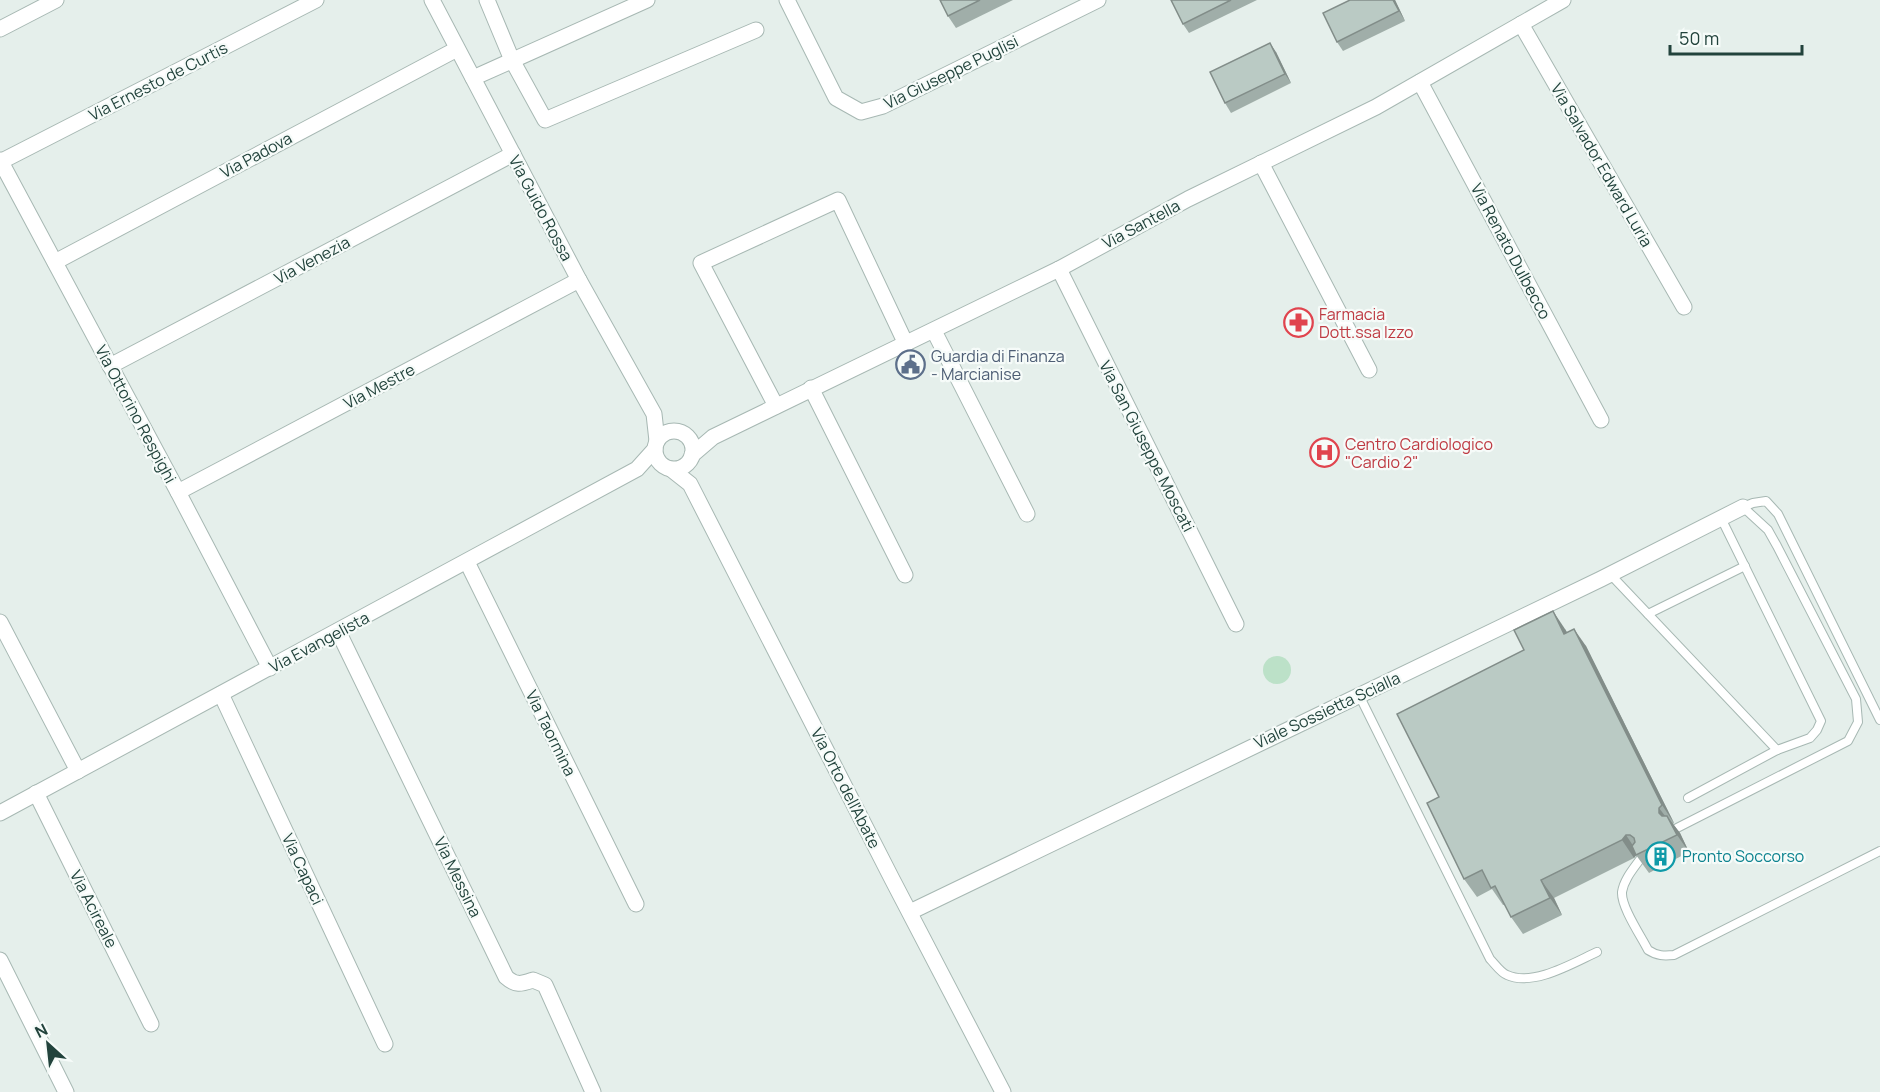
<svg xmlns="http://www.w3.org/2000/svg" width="1880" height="1092" font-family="Manrope,sans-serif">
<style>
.green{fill:#bce1c8}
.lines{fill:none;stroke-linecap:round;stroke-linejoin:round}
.service-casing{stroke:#a7b8b3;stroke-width:10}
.minor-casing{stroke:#a7b8b3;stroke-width:17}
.service{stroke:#fff;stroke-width:8}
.minor{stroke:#fff;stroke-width:15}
.wall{fill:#a0aea9}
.shaded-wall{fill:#828d89}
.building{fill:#bacac4;stroke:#828d89;stroke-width:1.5}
.labels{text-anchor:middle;stroke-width:4.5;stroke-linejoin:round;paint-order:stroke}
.street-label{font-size:16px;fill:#22433c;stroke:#f6fbf9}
.health-label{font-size:16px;fill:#be3a42;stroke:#f6fbf9;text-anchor:start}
.service-label{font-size:16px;fill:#4e5e75;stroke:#f6fbf9;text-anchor:start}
.culture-label{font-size:16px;fill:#0d838f;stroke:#f6fbf9;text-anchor:start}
</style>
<rect width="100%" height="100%" fill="#e5efeb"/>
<circle class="green" cx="1277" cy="670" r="14"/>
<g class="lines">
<defs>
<g id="service">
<path d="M 1610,574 L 1777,750"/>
<path d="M 1648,614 L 1745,566"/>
<path d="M 1359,695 L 1490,959 C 1495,964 1501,973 1507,975 C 1533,987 1573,963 1597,952"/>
<path d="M 1688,798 L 1777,750 L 1810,738 L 1817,730 L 1821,721 L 1721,518"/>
<path d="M 1677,828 L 1848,741 L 1858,722 L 1856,699 L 1777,546 L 1768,530 L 1743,507 L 1753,503 L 1766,501 L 1778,514 L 1880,720"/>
<path d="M 1641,858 C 1634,868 1624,879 1622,892 C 1621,907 1641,936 1648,950 C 1657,956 1664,956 1674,955 L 1880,851"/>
</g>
<g id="minor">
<path d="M 432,0 L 579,280 L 654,414 L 657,441"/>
<path d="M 487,0 L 512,60 L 545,120 L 756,30"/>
<path d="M 787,0 L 836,98 L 861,112 L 883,106 L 1098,0"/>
<path d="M 1521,24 L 1684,307"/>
<path d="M 0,29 L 56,0"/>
<path d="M 473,78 L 647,0"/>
<path d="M 1420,82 L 1601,420"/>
<path d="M 0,160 L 178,492 L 270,668"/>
<path d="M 0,162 L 316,0"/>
<path d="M 1261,163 L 1369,370"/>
<path d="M 55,262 L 457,49"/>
<path d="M 1059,269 L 1236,624"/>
<path d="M 934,331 L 1027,514"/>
<path d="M 110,366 L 513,154"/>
<path d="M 811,388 L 905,575"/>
<path d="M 776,406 L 701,263 L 838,200 L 906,344"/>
<circle cx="674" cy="450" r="19"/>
<path d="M 692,455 L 713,437 L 1059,269 L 1188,199 L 1376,107 L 1563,0"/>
<path d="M 671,469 L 690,484 L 892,879 L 1003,1092"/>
<path d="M 178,492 L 579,280"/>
<path d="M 467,562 L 636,904"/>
<path d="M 0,622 L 78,771"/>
<path d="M 338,631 L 506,977 C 516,986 521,984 533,980 L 545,985 L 593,1092"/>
<path d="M 221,694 L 385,1044"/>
<path d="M 36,793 L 151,1024"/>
<path d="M 0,813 L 637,469 L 655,449"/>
<path d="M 910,912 L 1601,579 L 1743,507"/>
<path d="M 0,960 L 66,1092"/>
</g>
</defs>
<use href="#service" class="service-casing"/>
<use href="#minor" class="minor-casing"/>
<use href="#service" class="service"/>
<use href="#minor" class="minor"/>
</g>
<g class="wall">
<path d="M 940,0 L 1013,0 L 956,28 L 948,16 Z"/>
<path d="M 1171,0 L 1257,0 L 1189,33 L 1183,24 Z"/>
<path d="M 1350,0 L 1395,0 L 1405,21 L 1343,51 L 1337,42 Z"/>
<path d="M 1276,52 L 1291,83 L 1231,113 L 1225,103 Z"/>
<path d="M 1565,629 L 1567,632 L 1586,646 L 1674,823 L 1673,824 L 1680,833 L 1689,852 L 1649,873 L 1636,855 L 1634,858 L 1554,898 L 1562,915 L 1523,934 L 1511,917 L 1505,905 L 1503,905 L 1492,889 L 1477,897 L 1464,879 L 1439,797 L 1524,650 Z"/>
</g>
<g class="shaded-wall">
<path d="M 1393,0 L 1395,0 L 1405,21 L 1399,11 Z"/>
<path d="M 1270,43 L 1276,52 L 1291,83 L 1285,74 Z"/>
<path d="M 1553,611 L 1565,629 L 1577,651 L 1564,634 Z"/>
<path d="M 1574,629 L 1586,646 L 1674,823 L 1662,805 Z"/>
<path d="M 1659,808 L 1672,825 L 1659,813 Z"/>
<path d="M 1667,816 L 1680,833 L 1689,852 L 1677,835 Z"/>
<path d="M 1626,835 L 1638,853 L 1634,858 L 1622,840 Z"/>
<path d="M 1541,880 L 1554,898 L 1562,915 L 1550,898 Z"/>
</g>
<g class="building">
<path d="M 940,0 L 980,0 L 948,16 Z"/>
<path d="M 1171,0 L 1231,0 L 1183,24 Z"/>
<path d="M 1350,0 L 1393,0 L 1399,11 L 1337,42 L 1323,13 Z"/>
<path d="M 1270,43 L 1285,74 L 1225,103 L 1210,72 Z"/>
<path d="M 1553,611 L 1564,634 L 1574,629 L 1662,805 L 1659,808 L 1659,813 L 1662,816 L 1667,816 L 1677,835 L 1636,855 L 1632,846 L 1635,842 L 1634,838 L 1630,835 L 1626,835 L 1622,840 L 1541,880 L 1550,898 L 1511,917 L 1495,886 L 1491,888 L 1482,870 L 1464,879 L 1427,803 L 1439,797 L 1397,714 L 1524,650 L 1514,630 Z"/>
</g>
<defs>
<symbol id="pharmacy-ring" viewBox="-11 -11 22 22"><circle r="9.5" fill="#f6fbf9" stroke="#e0444e" stroke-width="1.5"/><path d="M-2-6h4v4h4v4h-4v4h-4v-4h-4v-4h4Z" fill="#e0444e"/></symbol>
<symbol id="civic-ring" viewBox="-11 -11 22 22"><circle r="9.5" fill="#f6fbf9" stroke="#5c6f8a" stroke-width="1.5"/><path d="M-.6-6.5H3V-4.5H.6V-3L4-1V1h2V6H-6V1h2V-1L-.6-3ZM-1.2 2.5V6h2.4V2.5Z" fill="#5c6f8a"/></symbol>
<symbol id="hospital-ring" viewBox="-11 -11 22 22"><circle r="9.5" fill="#f6fbf9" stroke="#e0444e" stroke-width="1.5"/><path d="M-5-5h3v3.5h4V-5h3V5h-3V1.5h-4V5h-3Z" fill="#e0444e"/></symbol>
<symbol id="building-ring" viewBox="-11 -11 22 22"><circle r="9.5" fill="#f6fbf9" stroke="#0f9aa8" stroke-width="1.5"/><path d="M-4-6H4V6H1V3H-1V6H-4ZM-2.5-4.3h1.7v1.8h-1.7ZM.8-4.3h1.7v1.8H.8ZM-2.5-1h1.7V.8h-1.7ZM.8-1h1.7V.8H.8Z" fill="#0f9aa8"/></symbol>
</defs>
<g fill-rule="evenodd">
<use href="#pharmacy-ring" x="1282" y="306" width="33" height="33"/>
<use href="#civic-ring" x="894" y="348" width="33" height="33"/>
<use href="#hospital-ring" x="1308" y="436" width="33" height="33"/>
<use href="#building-ring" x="1644" y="840" width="33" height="33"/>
</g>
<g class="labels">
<g class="street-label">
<text transform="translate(951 72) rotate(-26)" y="6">Via Giuseppe Puglisi</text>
<text transform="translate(158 81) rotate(-27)" y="6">Via Ernesto de Curtis</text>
<text transform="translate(256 155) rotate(-28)" y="6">Via Padova</text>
<text transform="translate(1602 165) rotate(60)" y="6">Via Salvador Edward Luria</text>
<text transform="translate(541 208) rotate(62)" y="6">Via Guido Rossa</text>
<text transform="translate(1141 224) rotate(-28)" y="6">Via Santella</text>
<text transform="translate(1511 251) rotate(62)" y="6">Via Renato Dulbecco</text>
<text transform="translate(312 260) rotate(-28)" y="6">Via Venezia</text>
<text transform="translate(379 386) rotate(-28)" y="6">Via Mestre</text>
<text transform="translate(136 414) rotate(62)" y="6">Via Ottorino Respighi</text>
<text transform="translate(1147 446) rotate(63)" y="6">Via San Giuseppe Moscati</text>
<text transform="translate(319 642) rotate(-28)" y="6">Via Evangelista</text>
<text transform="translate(1327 710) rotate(-25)" y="6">Viale Sossietta Scialla</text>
<text transform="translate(551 733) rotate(64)" y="6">Via Taormina</text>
<text transform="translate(846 788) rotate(63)" y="6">Via Orto dell'Abate</text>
<text transform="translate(303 869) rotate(65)" y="6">Via Capaci</text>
<text transform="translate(458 877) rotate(64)" y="6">Via Messina</text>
<text transform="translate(94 909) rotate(63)" y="6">Via Acireale</text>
</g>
<g class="health-label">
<text x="1319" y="320">Farmacia<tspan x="1319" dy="18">Dott.ssa Izzo</tspan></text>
<text x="1345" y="450">Centro Cardiologico<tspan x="1345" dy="18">"Cardio 2"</tspan></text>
</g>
<g class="service-label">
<text x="931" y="362">Guardia di Finanza<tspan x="931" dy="18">- Marcianise</tspan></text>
</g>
<g class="culture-label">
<text x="1682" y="862">Pronto Soccorso</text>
</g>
</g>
<g transform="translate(48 1044) rotate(333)" stroke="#f6fbf9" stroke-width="4.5" paint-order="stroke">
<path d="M0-4.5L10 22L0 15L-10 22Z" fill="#22433c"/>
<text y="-9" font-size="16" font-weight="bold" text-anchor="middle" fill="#22433c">N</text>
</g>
<path d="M1670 45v9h132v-9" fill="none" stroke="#22433c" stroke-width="3"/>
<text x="1679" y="45" font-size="18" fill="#22433c" stroke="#f6fbf9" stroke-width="4.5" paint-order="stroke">50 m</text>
</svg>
